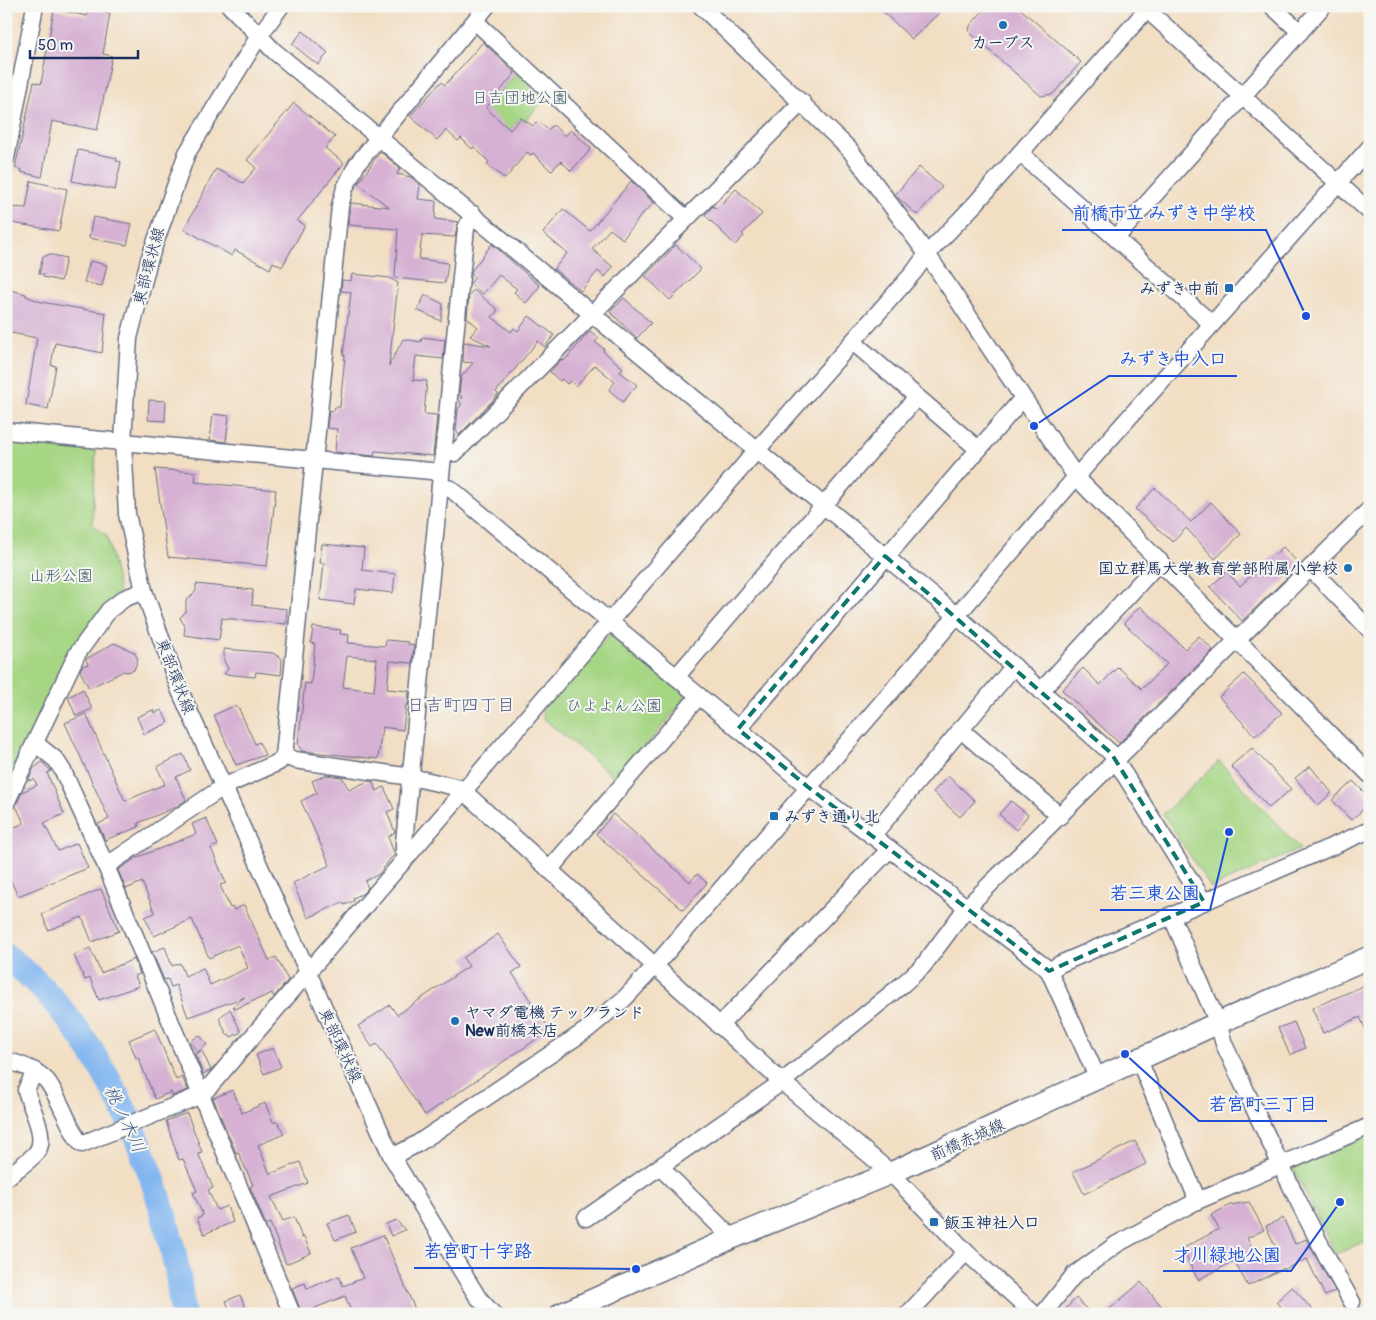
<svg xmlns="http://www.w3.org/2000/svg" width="1376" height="1320" font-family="Pangolin,'Klee One',sans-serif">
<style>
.green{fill:#a6d684;stroke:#608271}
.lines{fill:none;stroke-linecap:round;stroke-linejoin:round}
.river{stroke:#81b6f0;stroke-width:26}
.building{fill:#d6b1d3;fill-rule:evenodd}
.minor-casing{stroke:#666c81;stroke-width:19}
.major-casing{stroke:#666c81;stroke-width:24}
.minor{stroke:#fff;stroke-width:16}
.major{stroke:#fff;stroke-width:21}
.marked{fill:none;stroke:#0f766e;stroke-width:4;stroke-dasharray:10 6;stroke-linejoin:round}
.poi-dot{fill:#1f6fb2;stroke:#f6f6f2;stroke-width:2}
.labels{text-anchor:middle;stroke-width:4;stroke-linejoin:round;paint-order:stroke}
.poi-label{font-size:16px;font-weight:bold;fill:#1b2f5e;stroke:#f6f6f2;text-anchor:start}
.park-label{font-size:16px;fill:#3e5968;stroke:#f6f6f2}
.street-label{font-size:16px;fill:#1b2f5e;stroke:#f6f6f2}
.neighbourhood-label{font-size:18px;fill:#5c5c87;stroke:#f6f6f2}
.water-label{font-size:18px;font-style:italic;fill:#3a588a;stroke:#f6f6f2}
.leader{fill:none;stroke:#1d4ed8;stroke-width:2}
.callout-dot{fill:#1d4ed8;stroke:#f6f6f2;stroke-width:2}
.callout-label{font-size:18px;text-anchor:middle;font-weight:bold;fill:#1d4ed8;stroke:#f6f6f2;stroke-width:4;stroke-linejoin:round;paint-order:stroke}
</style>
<rect width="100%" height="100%" fill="#f6f6f2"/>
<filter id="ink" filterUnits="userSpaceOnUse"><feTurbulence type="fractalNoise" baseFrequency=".02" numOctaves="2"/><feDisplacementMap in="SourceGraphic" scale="10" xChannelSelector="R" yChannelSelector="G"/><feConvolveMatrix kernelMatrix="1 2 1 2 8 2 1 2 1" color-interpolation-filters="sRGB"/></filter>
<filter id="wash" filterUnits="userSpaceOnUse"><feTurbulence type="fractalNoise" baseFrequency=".0096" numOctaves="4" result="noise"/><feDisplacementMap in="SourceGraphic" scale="20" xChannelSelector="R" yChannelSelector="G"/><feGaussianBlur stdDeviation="1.12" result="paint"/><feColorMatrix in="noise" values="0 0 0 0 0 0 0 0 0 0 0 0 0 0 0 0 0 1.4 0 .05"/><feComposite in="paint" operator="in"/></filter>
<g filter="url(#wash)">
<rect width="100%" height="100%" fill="#f2dec3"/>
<g class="green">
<path d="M 521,68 L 549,94 L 525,121 L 521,118 L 508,132 L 482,113 Z"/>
<path d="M 6,440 L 96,451 L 92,525 L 107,536 L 119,591 L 98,614 L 6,787 Z"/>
<path d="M 614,634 L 684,693 L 685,699 L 621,776 L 614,777 L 543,718 L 542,710 L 608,636 Z"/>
<path d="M 1219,761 L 1300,849 L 1211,888 L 1163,814 Z"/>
<path d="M 1370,1131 L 1370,1239 L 1336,1254 L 1291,1164 Z"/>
</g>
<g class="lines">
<path class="river" d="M 6,956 C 96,1024 154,1156 176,1265 C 180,1281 180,1297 183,1314"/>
</g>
<g id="blocks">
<g class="building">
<path d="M 88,6 L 103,8 L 102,11 L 110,13 L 103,54 L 112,56 L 97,130 L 52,121 L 42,177 L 21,172 L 22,170 L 15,168 L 34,82 L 41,84 L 54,9 L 87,16 Z"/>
<path d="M 877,6 L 946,6 L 912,39 Z"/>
<path d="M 987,6 L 1017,6 L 1081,62 L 1053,94 L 1041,96 L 969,32 L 970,26 Z"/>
<path d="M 303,31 L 328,53 L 318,65 L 292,44 Z"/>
<path d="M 483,42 L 515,73 L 486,108 L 510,130 L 521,118 L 533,126 L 538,121 L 548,130 L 553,125 L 565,136 L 571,130 L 591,149 L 571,171 L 561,161 L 551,171 L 533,153 L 531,155 L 527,152 L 505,179 L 487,164 L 489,162 L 474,147 L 472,149 L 461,138 L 458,141 L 446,130 L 437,140 L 410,116 L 441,82 L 445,85 Z"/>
<path d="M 294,103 L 335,137 L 325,148 L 344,163 L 297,221 L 305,225 L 282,267 L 273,262 L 270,269 L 235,250 L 232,256 L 184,229 L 216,169 L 243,183 L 256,168 L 247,160 Z"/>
<path d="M 78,150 L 117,158 L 116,161 L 121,162 L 115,190 L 72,181 Z"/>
<path d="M 379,153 L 382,153 L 400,168 L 397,174 L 411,177 L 420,185 L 418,199 L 436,201 L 435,219 L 458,222 L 455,237 L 422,235 L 419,259 L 448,263 L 445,283 L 395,278 L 398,229 L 348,225 L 351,203 L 389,207 L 358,184 Z"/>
<path d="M 919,167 L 942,187 L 917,215 L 895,195 Z"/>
<path d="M 31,181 L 67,189 L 59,231 L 6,222 L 6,207 L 26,208 Z"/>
<path d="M 631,181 L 654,203 L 642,214 L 623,239 L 610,229 L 592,249 L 613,267 L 605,277 L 598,271 L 581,291 L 554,269 L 567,253 L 543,233 L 563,209 L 590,231 Z"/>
<path d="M 736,189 L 762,214 L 742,234 L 744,236 L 735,245 L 705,215 L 713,206 L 716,209 Z"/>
<path d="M 93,217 L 132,224 L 127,245 L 89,238 Z"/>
<path d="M 492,244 L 540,286 L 526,303 L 514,292 L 517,289 L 499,275 L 483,294 L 470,284 L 475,277 L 471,275 L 472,270 Z"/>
<path d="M 676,245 L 701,269 L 670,300 L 645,276 Z"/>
<path d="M 48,254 L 66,258 L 61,281 L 43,277 L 44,274 L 39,274 L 43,256 L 47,256 Z"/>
<path d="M 90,261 L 107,265 L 102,286 L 84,282 Z"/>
<path d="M 352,274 L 390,278 L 398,283 L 389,366 L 403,339 L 421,342 L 422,337 L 445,340 L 443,359 L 416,356 L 413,380 L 427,381 L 424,414 L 437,415 L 433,456 L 375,451 L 374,456 L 335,452 L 337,429 L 327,428 L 329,410 L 334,411 L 335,407 L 340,407 L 345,355 L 343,355 L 351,292 L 341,291 L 342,280 L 351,281 Z"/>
<path d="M 6,289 L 26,294 L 26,296 L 41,302 L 106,313 L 102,353 L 55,343 L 51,365 L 56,366 L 48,409 L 26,405 L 37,338 L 6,332 Z"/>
<path d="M 474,290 L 498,310 L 492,317 L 511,332 L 514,328 L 518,331 L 529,316 L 554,335 L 545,347 L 538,341 L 496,392 L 498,394 L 493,400 L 459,435 L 456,431 L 458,409 L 462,404 L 459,402 L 462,397 L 459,395 L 461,377 L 473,363 L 463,362 L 464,342 L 491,346 L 470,336 L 478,327 L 467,318 L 469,295 Z"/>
<path d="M 425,295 L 443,304 L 441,321 L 417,310 Z"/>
<path d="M 624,298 L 651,323 L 637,338 L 610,312 Z"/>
<path d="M 590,331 L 599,338 L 595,342 L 604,349 L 603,351 L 623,368 L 620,372 L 637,385 L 623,402 L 609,390 L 615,382 L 595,365 L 576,386 L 570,381 L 567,384 L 562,379 L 560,381 L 550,372 L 562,359 L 564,361 Z"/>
<path d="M 149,400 L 166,401 L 165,421 L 148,420 Z"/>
<path d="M 213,414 L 229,416 L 226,442 L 210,440 Z"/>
<path d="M 155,469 L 196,472 L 195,482 L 276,490 L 267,566 L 168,557 Z"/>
<path d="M 1155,488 L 1191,522 L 1211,502 L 1241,534 L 1215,559 L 1186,528 L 1173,542 L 1135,509 Z"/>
<path d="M 322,544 L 364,548 L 362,570 L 395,574 L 393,593 L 356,589 L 354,604 L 320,600 L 324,563 L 320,563 Z"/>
<path d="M 1283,547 L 1300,565 L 1242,621 L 1210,587 L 1227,572 L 1240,586 Z"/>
<path d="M 196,584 L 253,590 L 252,605 L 287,609 L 286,624 L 222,618 L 219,640 L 184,635 L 185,626 L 180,618 L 186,611 L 186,601 L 196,591 Z"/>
<path d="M 1140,606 L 1185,649 L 1199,636 L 1213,650 L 1119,743 L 1062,690 L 1083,668 L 1100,685 L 1118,667 L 1142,689 L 1167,664 L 1124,623 Z"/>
<path d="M 313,627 L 341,630 L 340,634 L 349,635 L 348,643 L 385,646 L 386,640 L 408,642 L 407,644 L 414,645 L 412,663 L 390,661 L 387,689 L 409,691 L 408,705 L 406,705 L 403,730 L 382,727 L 378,759 L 302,751 L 298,745 L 305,683 L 311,684 L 315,644 L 311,643 ZM 347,656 L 377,659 L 374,691 L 343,687 Z"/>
<path d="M 114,643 L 134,652 L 138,659 L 134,670 L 127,672 L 124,671 L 89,688 L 80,671 L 82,666 L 88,664 L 86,659 Z"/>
<path d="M 224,649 L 273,653 L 282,659 L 281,675 L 256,672 L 255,677 L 224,674 L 228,669 L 224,661 Z"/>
<path d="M 1244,674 L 1282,713 L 1255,736 L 1219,697 Z"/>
<path d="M 83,689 L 92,709 L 76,716 L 68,697 Z"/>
<path d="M 234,706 L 239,709 L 255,744 L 259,742 L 265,755 L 236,765 L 214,715 Z"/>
<path d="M 153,710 L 154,713 L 162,710 L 168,723 L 144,734 L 137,717 Z"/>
<path d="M 86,714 L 125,801 L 165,784 L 157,767 L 183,754 L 190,770 L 176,777 L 186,800 L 174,808 L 138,823 L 139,827 L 105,840 L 98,824 L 109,819 L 65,723 Z"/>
<path d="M 1252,748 L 1291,789 L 1269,808 L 1231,766 Z"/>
<path d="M 42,762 L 51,771 L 47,773 L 64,814 L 44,823 L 58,851 L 77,843 L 88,868 L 18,896 L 6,871 L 6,831 L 24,823 L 16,806 L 22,792 L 37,785 L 34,779 L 28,781 L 34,768 Z"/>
<path d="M 1310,766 L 1332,793 L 1318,805 L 1295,778 Z"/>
<path d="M 326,775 L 342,777 L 349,790 L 368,781 L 373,782 L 377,791 L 384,787 L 394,809 L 387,812 L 395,832 L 388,837 L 395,855 L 390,859 L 379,874 L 365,881 L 368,888 L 362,894 L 353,898 L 354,901 L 344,905 L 343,902 L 308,918 L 293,883 L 330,865 L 301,801 L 317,793 L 312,781 Z"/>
<path d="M 948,776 L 975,801 L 960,817 L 933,792 Z"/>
<path d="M 1353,781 L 1370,798 L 1370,804 L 1351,820 L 1332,800 Z"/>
<path d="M 1011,801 L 1028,815 L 1016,830 L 999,814 Z"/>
<path d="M 613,814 L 690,882 L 697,874 L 707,883 L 683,910 L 596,834 Z"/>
<path d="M 206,818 L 218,845 L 211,848 L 226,883 L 220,885 L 230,908 L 233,907 L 234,910 L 244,905 L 269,960 L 276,957 L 288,980 L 274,997 L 272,993 L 235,1009 L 233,1006 L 245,997 L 188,1017 L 176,985 L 171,987 L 168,979 L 164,980 L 152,952 L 165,947 L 172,966 L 180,963 L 185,976 L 203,968 L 210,985 L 248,968 L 238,945 L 209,958 L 192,919 L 154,936 L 145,917 L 155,913 L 142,882 L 126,889 L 118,870 L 136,858 L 196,834 L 192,824 Z"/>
<path d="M 101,889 L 119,931 L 92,942 L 82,917 L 48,930 L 42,914 Z"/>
<path d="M 498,934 L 521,967 L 512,973 L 550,1030 L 425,1115 L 377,1044 L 372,1047 L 358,1026 L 390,1005 L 397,1015 L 469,966 L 463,958 Z"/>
<path d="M 90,948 L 101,973 L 134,959 L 140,974 L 135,976 L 139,986 L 99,1000 L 90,978 L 85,980 L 74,955 Z"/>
<path d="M 1370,983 L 1370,1039 L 1360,1017 L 1323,1033 L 1312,1008 Z"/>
<path d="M 230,1009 L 241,1032 L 231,1037 L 229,1034 L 227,1035 L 219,1018 Z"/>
<path d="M 1294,1022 L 1305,1048 L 1290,1055 L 1278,1028 Z"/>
<path d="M 155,1029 L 176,1080 L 182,1077 L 188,1090 L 172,1096 L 171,1092 L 155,1099 L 138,1057 L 136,1058 L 129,1040 Z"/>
<path d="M 199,1035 L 207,1044 L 198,1052 L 190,1042 Z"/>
<path d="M 273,1048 L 281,1067 L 264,1074 L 256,1055 Z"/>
<path d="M 202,1051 L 211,1070 L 203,1074 L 195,1054 Z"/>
<path d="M 233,1090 L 242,1113 L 265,1103 L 273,1122 L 278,1122 L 284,1134 L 258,1145 L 270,1174 L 300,1162 L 308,1183 L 271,1197 L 283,1221 L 294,1217 L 302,1238 L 304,1237 L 311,1253 L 286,1264 L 270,1223 L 266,1225 L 250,1187 L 253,1185 L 238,1152 L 236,1153 L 213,1098 Z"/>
<path d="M 187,1113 L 202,1152 L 198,1153 L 213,1188 L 208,1190 L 217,1210 L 227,1206 L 233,1222 L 204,1234 L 197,1218 L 203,1215 L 193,1193 L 197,1191 L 183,1159 L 179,1160 L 166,1121 Z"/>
<path d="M 1135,1141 L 1146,1164 L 1084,1194 L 1073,1172 Z"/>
<path d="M 1249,1202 L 1264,1230 L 1247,1238 L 1258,1261 L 1278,1252 L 1266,1226 L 1283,1218 L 1295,1244 L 1306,1239 L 1335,1291 L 1325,1296 L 1307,1259 L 1284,1270 L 1284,1268 L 1248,1286 L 1234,1261 L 1198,1280 L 1182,1249 L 1219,1229 L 1211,1215 L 1230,1205 Z"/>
<path d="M 349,1215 L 356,1232 L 335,1240 L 327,1223 Z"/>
<path d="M 396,1220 L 405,1230 L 391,1236 L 386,1224 Z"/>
<path d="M 383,1235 L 417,1314 L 352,1314 L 345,1296 L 315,1308 L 318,1314 L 302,1314 L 292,1288 L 305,1283 L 307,1289 L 339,1276 L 343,1286 L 363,1278 L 351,1248 Z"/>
<path d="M 1141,1282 L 1168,1314 L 1104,1314 Z"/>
<path d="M 1292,1287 L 1303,1299 L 1316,1314 L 1287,1314 L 1276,1302 Z"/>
<path d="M 240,1295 L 248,1314 L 231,1314 L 226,1301 Z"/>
<path d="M 1076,1298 L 1091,1314 L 1061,1314 Z"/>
</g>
</g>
</g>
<g filter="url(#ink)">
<use href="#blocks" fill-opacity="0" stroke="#666c81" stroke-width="1"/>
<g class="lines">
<defs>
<g id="minor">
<path d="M 230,6 L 274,51 L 956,615 L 1111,753 L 1204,902"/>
<path d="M 281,6 L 259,36 L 187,153 L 149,260 L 129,338 L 123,442 L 127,514 L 144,591 L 180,691 L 392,1157 L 477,1296 L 493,1314"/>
<path d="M 701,6 L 850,150 L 927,254 L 1076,477 L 1370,775"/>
<path d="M 1143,6 L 1370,212"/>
<path d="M 1272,6 L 1300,32"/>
<path d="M 475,21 L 686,219"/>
<path d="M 1020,153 L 1212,324"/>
<path d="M 6,158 L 35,6"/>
<path d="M 1116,238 L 1323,6"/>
<path d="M 853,342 L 978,449"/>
<path d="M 6,431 L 441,472"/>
<path d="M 443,453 L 455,453 L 802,102"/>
<path d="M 440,486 L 451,489 L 808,787 L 1044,966 L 1049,971 L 1098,1079"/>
<path d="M 1310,568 L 1370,630"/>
<path d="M 676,677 L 917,397"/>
<path d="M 1041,691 L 1160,561"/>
<path d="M 738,729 L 1022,399"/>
<path d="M 960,729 L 1060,816"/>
<path d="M 35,743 L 56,760 L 63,771 L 106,866 L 292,1314"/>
<path d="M 284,756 L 295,760 L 411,777 L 460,788 L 782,1082 L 891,1173 L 966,1252 L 1034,1314"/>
<path d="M 6,803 L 77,654 L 109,610 L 125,598 L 144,591"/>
<path d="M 872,836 L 1014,666"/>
<path d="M 408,856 L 404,851 L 404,842 L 466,228 L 473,214"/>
<path d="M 106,866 L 223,787 L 279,762 L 284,756 L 340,206 L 345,188 L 357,164 L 487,6"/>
<path d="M 549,870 L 699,696"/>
<path d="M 1171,915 L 1218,1023 L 1224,1044 C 1265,1131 1304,1219 1352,1302"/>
<path d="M 1049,971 L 1060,964 L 1370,830"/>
<path d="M 719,1026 L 890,849"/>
<path d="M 6,1060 C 21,1065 36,1069 47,1081 C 58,1094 75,1141 82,1144 L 201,1095 L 210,1086 L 757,450 L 914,272 L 927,254 L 975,204 L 1150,6"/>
<path d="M 1139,1060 L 1195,1194 L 1195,1202"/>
<path d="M 392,1157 L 417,1144 L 588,1029 L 625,998 L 654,967 L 1076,477 L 1370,147"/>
<path d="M 662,1166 L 669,1176 L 732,1238"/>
<path d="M 6,1178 C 15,1170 30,1161 37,1152 C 48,1136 30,1107 26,1090 L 35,1071"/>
<path d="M 586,1218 L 782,1082 L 903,984 L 923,966 L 967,907 L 1370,509"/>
<path d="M 908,1314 L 966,1252"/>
<path d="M 1043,1314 L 1074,1275 L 1117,1244 L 1195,1202 L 1370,1126"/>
</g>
<path id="major" d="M 561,1314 L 732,1238 L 891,1173 L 1218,1023 L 1370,957"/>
</defs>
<use href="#minor" class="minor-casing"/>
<use href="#major" class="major-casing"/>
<use href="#minor" class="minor"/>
<use href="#major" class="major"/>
</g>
</g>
<path class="marked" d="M 885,556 L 1111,753 L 1204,902 L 1049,971 L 808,787 L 738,729 Z"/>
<g class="poi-dot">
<circle cx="1003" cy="25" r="5"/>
<rect x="1224" y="283" width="10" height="10" rx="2.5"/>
<circle cx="1348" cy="568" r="5"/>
<rect x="769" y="811" width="10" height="10" rx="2.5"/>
<circle cx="455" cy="1021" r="5"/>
<rect x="929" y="1217" width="10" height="10" rx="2.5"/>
</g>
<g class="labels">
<g class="poi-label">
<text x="1003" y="48" text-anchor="middle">カーブス</text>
<text x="1219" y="294" text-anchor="end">みずき中前</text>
<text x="1338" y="574" text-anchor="end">国立群馬大学教育学部附属小学校</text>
<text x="784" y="822">みずき通り北</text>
<text x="465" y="1018">ヤマダ電機 テックランド<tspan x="465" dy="18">New前橋本店</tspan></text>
<text x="944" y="1228">飯玉神社入口</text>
</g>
<g class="park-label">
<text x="520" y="103">日吉団地公園</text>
<text x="61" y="581">山形公園</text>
<text x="614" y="711">ひよよん公園</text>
</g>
<g class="street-label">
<text transform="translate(148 266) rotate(-75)" y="6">東部環状線</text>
<text transform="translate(176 676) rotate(69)" y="6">東部環状線</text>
<text transform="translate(341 1045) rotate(65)" y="6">東部環状線</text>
<text transform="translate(967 1139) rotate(-24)" y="6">前橋赤城線</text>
</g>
<g class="neighbourhood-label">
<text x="461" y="711">日吉町四丁目</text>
</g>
<g class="water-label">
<text transform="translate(125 1119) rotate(65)" y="6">桃ノ木川</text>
</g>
</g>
<path class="leader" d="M1306 316L1266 230H1062M1034 426L1109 376H1237M1229 832L1210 910H1100M1125 1054L1199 1121H1327M636 1269L542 1268H414M1340 1202L1291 1271H1163"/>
<g class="callout-dot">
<circle cx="1306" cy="316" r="5"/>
<circle cx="1034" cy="426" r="5"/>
<circle cx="1229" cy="832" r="5"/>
<circle cx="1125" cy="1054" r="5"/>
<circle cx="636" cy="1269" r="5"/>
<circle cx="1340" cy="1202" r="5"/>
</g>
<g class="callout-label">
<text x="1164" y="219">前橋市立 みずき中学校</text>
<text x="1173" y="365">みずき中入口</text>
<text x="1155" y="899">若三東公園</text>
<text x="1263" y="1110">若宮町三丁目</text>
<text x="478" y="1257">若宮町十字路</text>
<text x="1227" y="1261">才川緑地公園</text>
</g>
<rect width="1376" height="1320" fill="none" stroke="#f6f6f2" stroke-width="25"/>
<path d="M30 50v8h108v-8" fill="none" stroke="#1b2f5e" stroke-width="2.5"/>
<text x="38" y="50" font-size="15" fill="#1b2f5e" stroke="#f6f6f2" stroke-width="4" paint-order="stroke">50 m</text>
</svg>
